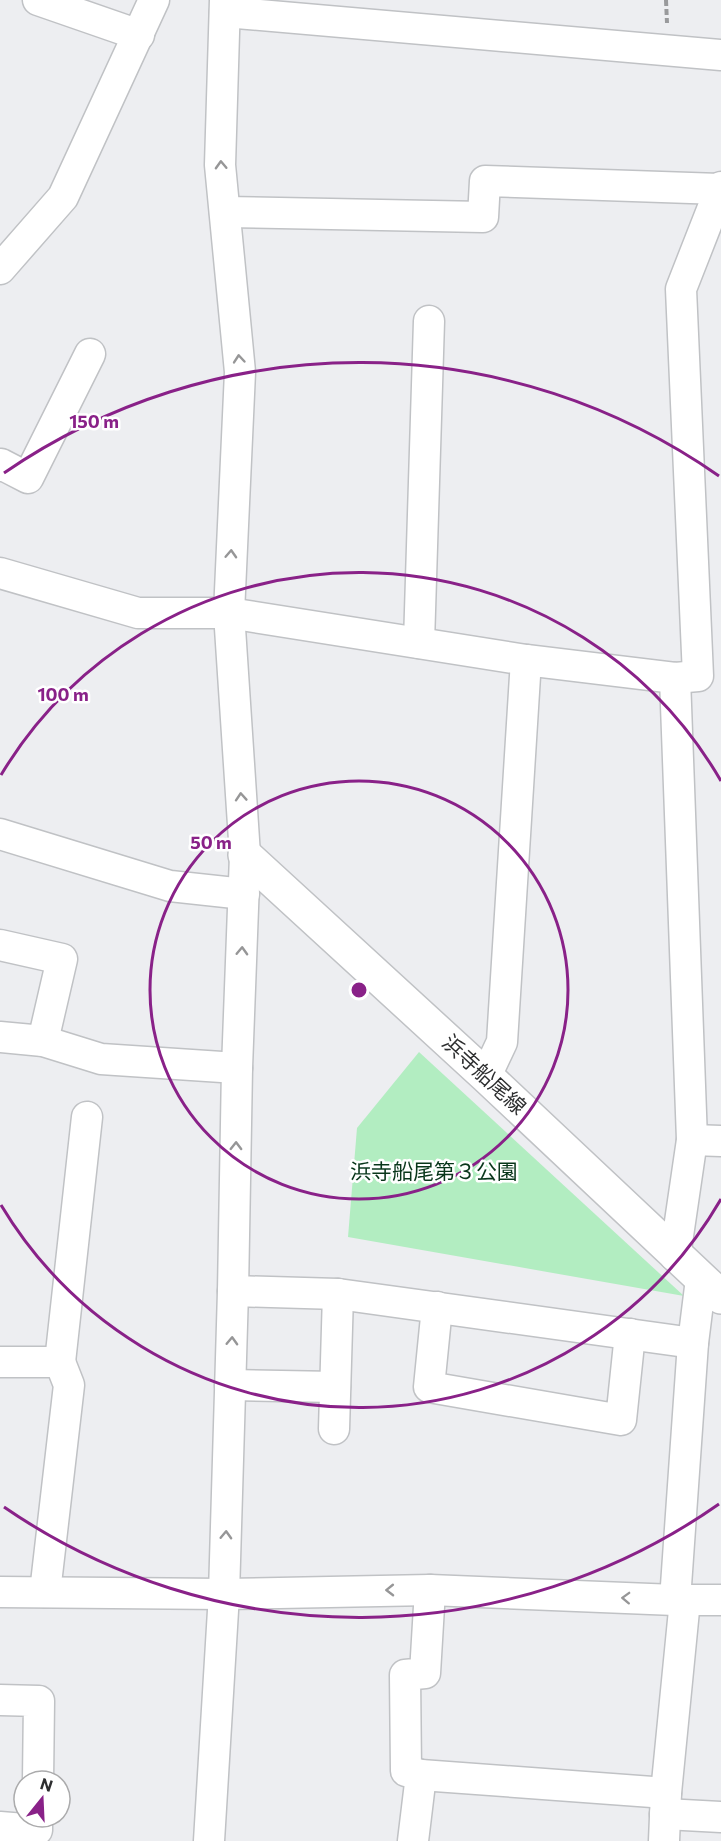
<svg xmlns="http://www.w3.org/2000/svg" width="721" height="1841" font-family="Commissioner,'Noto Sans JP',sans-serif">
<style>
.green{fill:#b2edc1}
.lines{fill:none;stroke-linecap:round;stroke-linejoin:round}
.minor-casing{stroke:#c0c2c5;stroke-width:33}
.tertiary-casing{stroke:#c0c2c5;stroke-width:36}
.path{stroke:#999a9c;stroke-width:4;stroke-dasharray:6 3;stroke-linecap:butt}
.minor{stroke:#fff;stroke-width:30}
.tertiary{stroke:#fff;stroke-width:33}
.oneway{stroke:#969697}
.ring{fill:none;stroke:#892188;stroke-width:3}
.labels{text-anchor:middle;stroke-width:5;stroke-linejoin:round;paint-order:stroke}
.street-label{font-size:21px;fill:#2d2e2f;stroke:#fff}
.park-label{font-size:21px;fill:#08361a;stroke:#fff}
.centre{fill:#892188;stroke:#fff;stroke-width:3}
.ring-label{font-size:18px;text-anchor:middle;font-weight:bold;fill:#892188;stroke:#fff;stroke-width:5;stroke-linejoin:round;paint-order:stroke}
</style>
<rect width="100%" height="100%" fill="#edeef1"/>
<path class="green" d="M 419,1052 L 684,1296 L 348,1237 L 357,1128 Z"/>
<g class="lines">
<defs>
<g id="minor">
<path d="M 38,0 L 139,35"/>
<path d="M 225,12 L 721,55"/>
<path d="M 225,212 L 483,217 L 485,181 L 720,189"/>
<path d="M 0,269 L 63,197 L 154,0"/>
<path d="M 0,466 L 1,464 L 28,478 L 90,354"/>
<path d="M 0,573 L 138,613 L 229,613 L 526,660 L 675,678 L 698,676 L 681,289 L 721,187"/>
<path d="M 419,643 L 429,321"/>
<path d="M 675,678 L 692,1140 L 675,1256"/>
<path d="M 0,834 L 170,886 L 244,894"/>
<path d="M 0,945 L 62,959 L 43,1041"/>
<path d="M 0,1037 L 43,1041 L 101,1059 L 237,1068"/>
<path d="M 486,1076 L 502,1042 L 526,660"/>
<path d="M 692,1140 L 721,1141"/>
<path d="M 233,1291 L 338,1294 L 693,1343"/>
<path d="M 437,1307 L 429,1387 L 621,1420 L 630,1334"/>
<path d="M 0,1362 L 60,1362 L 69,1385 L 45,1592"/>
<path d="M 60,1362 L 87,1117"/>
<path d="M 230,1385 L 335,1387"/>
<path d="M 334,1429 L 338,1294"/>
<path d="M 430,1590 L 425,1673 L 405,1675 L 406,1771 L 421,1775 L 666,1793"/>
<path d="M 0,1592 L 224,1594 L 430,1590 L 675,1600 L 721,1600"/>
<path d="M 675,1600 L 693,1343 L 701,1279"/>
<path d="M 0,1700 L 39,1701 L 38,1781"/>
<path d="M 665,1814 L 721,1817"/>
<path d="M 0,1827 L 37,1830 L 37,1817"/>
<path d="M 209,1841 L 224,1594 L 233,1291 L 237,1068 L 245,855 L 229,613 L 240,372 L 220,165 L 225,0"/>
<path d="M 413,1841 L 421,1775"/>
<path d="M 664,1841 L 666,1793 L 685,1600"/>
</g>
<path id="tertiary" d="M 245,855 L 486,1076 L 721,1297"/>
</defs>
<use href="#minor" class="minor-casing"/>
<use href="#tertiary" class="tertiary-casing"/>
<path class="path" d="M 666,0 L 667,23"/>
<use href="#minor" class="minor"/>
<use href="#tertiary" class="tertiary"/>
</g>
<defs><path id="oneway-chevron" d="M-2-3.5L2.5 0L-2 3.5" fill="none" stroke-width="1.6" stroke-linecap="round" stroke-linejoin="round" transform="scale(1.5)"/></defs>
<g class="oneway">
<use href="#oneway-chevron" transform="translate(221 165) rotate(-92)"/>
<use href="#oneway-chevron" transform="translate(239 359) rotate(-95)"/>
<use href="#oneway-chevron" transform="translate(231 554) rotate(-87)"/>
<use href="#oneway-chevron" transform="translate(241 797) rotate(-94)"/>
<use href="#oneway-chevron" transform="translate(242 951) rotate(-88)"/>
<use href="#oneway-chevron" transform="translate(236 1146) rotate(-89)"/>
<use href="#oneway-chevron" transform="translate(232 1341) rotate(-88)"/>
<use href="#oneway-chevron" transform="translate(226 1535) rotate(-88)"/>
<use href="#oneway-chevron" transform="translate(390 1590) rotate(179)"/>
<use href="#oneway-chevron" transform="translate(626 1598) rotate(-178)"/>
</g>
<g class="ring">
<circle cx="359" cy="990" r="209"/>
<path d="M721 1199A418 418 0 0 1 1 1205M1 775A418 418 0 0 1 721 781"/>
<path d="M719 1504A627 627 0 0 1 4 1507M4 473A627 627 0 0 1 719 476"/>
</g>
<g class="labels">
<g class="street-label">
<text transform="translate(484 1075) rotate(43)" y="7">浜寺船尾線</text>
</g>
<g class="park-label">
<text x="434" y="1179">浜寺船尾第３公園</text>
</g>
</g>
<circle cx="359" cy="990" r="9" class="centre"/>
<g class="ring-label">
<text x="94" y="428">150 m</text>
<text x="63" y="701">100 m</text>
<text x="211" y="849">50 m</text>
</g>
<g transform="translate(42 1799) rotate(18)"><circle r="28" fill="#ffffff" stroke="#ababac" stroke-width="1.5"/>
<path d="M0-4.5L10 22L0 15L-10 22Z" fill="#892188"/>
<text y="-9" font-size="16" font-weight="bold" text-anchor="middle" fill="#2d2e2f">N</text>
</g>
</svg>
